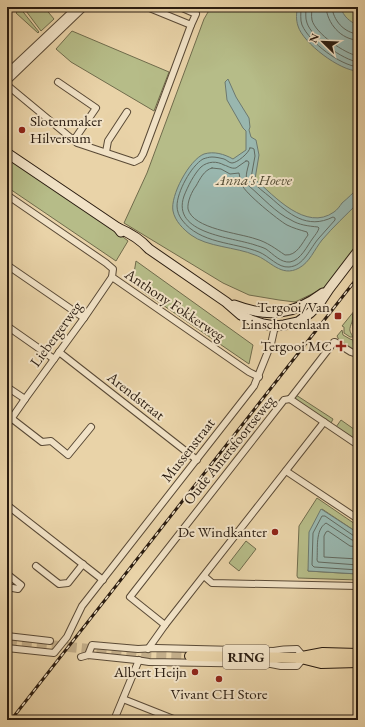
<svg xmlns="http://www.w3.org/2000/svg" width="365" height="727" font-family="'EB Garamond',serif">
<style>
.green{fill:#b6bc88;stroke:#706c4c}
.water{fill:#99b7af;stroke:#6d796f}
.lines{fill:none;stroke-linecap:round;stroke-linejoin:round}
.shore{stroke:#626a60;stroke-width:1}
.primary-tunnel{stroke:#c3ae8a;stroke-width:10;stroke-dasharray:10 5;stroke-linecap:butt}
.street-casing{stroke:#5a4a36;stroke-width:8}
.secondary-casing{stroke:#2a1c10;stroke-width:11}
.primary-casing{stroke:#2a1c10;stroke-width:12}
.street{stroke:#f1e2c6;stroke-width:6}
.secondary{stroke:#f1e2c6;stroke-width:9}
.primary{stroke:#e9d3a8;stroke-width:10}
.rail-casing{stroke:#2a1c10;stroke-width:3}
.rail{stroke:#f1e2c6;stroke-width:1.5;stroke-dasharray:4.5;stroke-linecap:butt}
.poi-dot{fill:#8f2418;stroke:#f1e2c6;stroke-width:1.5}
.labels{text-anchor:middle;stroke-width:4;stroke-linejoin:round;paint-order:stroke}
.shield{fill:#f1e2c6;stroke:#665747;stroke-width:1}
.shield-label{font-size:14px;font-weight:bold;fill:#2a1c10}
.poi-label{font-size:15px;fill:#2a1c10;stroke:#f1e2c6;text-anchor:end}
.park-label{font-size:15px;font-style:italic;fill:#544c34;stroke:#f1e2c6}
.street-label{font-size:15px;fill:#2a1c10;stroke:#f1e2c6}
</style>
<rect width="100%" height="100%" fill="#e9d3a8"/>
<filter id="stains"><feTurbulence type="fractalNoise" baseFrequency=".005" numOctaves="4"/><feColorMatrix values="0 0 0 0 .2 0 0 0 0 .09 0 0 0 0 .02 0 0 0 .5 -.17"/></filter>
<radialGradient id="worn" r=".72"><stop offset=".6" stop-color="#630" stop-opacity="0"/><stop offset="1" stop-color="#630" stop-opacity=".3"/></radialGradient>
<g class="green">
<path d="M 23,7 L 44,7 L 54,19 L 41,31 Z"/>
<path d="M 211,7 L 358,7 L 358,246 L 330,282 L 323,288 L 314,293 L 295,302 L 279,300 L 249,295 L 223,283 L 124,223 L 147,173 L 204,19 Z"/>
<path d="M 20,8 L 39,32 L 38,33 L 16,13 Z"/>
<path d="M 72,31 L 169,72 L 154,111 L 71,62 L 56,49 Z"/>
<path d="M 7,156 L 107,224 L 128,241 L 116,261 L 7,187 Z"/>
<path d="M 136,261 L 253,345 L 249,364 L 141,290 L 133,279 Z"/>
<path d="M 355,310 C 353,314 353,318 352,322 C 349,330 349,330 353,337 L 350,337 L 344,333 L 344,327 L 342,326 Z"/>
<path d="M 342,330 L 343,335 L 350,339 L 353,340 L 354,349 L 352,349 L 339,340 L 337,336 Z"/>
<path d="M 296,395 L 333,419 L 331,423 L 297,401 L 295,397 Z"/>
<path d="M 341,420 L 358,432 L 358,441 L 336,427 Z"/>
<path d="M 317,498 L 358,526 L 358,533 L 322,509 L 308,571 L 358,574 L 358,580 L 298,578 L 297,576 L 299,526 Z"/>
<path d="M 246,541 L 256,549 L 239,571 L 229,563 Z"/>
</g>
<g class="water">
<path d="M 298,7 L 341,7 C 343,17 350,21 358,26 L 358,71 C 340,71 303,43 298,26 C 296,20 296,13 298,7 Z"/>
<path d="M 228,79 L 236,97 L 249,118 L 250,127 L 249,130 L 251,137 L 256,140 L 259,155 L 255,179 C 274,196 306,232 334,212 C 337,210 340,206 342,203 C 348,198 353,193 358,188 L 358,203 C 346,215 333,227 322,240 C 314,250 310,262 299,268 C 281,278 270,260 255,255 C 236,247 207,247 191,235 C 183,229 175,221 173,211 C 170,196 189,160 204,154 C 214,151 224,154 233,159 L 246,150 L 246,131 L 243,128 L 227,100 L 225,82 Z"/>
<path d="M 321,509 L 358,533 L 358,574 L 308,571 L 309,532 Z"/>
</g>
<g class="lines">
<g class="shore">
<path d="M 301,7 C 301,13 300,20 302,25 C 310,43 340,65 358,67"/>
<path d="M 306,7 C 306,12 305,18 307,23 C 312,38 343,60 358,62"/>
<path d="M 312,7 C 312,11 311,15 312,20 C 315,33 345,54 358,56"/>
<path d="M 326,7 C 327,23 341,40 358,40"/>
<path d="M 332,7 C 333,20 344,33 358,34"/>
<path d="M 250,148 L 252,148 L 254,149 L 255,156 L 251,178 L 252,181 C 257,187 264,192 270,197 C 289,214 307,230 333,217 L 335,218 L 335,220 C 330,226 324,232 319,238 C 310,248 304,266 289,267 C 278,268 269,256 259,252 C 234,242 200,244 182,220 C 179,216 177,211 177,206 C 177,192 191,166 203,159 C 206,158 209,157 212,157 C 216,157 220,158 224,159 C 227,160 229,163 232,163 C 237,163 249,153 250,148 Z"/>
<path d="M 246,161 L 248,161 L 249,163 C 247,171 244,179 249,186 C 262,197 276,213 291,220 C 299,225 308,226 318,227 L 319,228 C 318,232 315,235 313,238 C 307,246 301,260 290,262 C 281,263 273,254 266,249 C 262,247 258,246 255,245 C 232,237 171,234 184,196 C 188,186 194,174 201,167 C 208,161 217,161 224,165 C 228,166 231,169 236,168 C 239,166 243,163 246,161 Z"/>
<path d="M 212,168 L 221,169 L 230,174 L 239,173 C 240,177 240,181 242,185 C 245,193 278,220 287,225 C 293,228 300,230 307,232 L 308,235 C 302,243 297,256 285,255 C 276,249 267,242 256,239 C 239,233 193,229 188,209 C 187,202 192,191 196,186 C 200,179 204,170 212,168 Z"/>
<path d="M 358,536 L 354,536 L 325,516 L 322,516 L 313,533 L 312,565 L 314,567 L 358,570"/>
<path d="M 358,541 L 352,540 L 326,523 C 315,530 318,548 317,560 L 318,562 L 358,565"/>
<path d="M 358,547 L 350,546 L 328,531 L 326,532 L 324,536 L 324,557 L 358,559"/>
</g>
<path class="primary-tunnel" d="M 7,641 L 142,654 L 190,656"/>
<defs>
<g id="street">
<path d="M 147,7 L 191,25 L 196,14 L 180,7"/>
<path d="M 7,73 L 77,7"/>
<path d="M 7,81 L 84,7"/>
<path d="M 58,82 L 96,108 L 74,140"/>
<path d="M 7,85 L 77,143 L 134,162 L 140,159 L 143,154 L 191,25"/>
<path d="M 106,152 L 108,141 L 127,112"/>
<path d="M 7,195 L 106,263 L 113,269 L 112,277 L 249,372 L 259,377"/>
<path d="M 7,265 L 84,318"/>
<path d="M 7,326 L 54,359"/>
<path d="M 59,352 L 197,460"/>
<path d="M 357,354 L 356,320 L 356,315 L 358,312"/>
<path d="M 7,387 L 25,399"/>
<path d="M 290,399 L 334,342 L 335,342 L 351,352 L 357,354 L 358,355"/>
<path d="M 290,399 L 358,445"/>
<path d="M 11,418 L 42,442 L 51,441 L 68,455 L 91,427"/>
<path d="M 7,425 L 25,399 L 84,318 L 112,277"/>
<path d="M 286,471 L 358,519"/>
<path d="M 7,505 L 103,580"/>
<path d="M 36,566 L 59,584 L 68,583 L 83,564"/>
<path d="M 7,574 L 21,585 L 18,589 L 7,587"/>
<path d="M 204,576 L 212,583 L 358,586"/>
<path d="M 165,625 L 130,597 L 284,400 L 290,399"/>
<path d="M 7,636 L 50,641"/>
<path d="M 7,648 L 54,653 L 67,637 L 82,606 L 254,386 L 271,344 L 275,326"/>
<path d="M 148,649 L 165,625 L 324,422"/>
<path d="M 88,655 L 92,645 L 138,649 L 156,648 L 274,651 C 282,649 289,649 297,649 L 303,656"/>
<path d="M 81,657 L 88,655 L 136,660 L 149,662 L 271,664 L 281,666 L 297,666 L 303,659"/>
<path d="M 123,699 L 176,720"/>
<path d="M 114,720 L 139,660"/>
</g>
<g id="secondary">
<path d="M 7,153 L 118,228 L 121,232"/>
<path d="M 118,228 C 130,233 140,239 149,249 L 226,302 L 241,315 L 251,320 L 263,324 L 275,326 L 284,325 L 298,322 L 310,313 L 319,304 L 329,289 L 358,251"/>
<path d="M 234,305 C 268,318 294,315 323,293"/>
</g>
<g id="primary">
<path d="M 190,656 L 301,658 L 321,663 L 358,662"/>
<path d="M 302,657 L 323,653 L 358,654"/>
</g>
</defs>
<use href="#street" class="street-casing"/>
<use href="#secondary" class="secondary-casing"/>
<use href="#primary" class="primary-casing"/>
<use href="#street" class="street"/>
<use href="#secondary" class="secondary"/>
<use href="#primary" class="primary"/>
<defs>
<path id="rail" d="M 11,720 L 358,277"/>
</defs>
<use href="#rail" class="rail-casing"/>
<use href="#rail" class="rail"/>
</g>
<g class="poi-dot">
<circle cx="22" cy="130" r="4"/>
<rect x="334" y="312" width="8" height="8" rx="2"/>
<path d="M339 340h4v4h4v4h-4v4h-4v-4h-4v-4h4z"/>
<circle cx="275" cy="532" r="4"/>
<circle cx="195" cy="672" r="4"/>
<circle cx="219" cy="679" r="4"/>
</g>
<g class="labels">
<rect class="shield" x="223" y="645" width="46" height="24" rx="3"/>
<g class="shield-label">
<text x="246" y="662">RING</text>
</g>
<g class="poi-label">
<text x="30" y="126" text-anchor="start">Slotenmaker<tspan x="30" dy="17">Hilversum</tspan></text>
<text x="330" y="312">Tergooi/Van<tspan x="330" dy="17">Linschotenlaan</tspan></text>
<text x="332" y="351">Tergooi MC</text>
<text x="267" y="537">De Windkanter</text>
<text x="187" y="677">Albert Heijn</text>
<text x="219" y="699" text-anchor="middle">Vivant CH Store</text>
</g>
<g class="park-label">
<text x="254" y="185">Anna's Hoeve</text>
</g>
<g class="street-label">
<text transform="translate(175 305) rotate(34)" y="5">Anthony Fokkerweg</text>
<text transform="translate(56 334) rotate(-54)" y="5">Liebergerweg</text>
<text transform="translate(136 396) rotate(38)" y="5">Arendstraat</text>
<text transform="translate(188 450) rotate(-52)" y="5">Mussenstraat</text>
<text transform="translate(229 450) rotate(-51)" y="5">Oude Amersfoortseweg</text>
</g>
</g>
<rect width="365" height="727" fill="none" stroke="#e9d3a8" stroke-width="24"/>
<rect x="8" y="8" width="349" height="711" fill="none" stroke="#2a1c10" stroke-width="2"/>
<rect x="12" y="12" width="341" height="703" fill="none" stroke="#2a1c10"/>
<g transform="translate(323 42) rotate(293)" stroke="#f1e2c6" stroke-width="3" paint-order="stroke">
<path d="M0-3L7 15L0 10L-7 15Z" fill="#2a1c10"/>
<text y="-6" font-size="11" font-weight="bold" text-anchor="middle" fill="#2a1c10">N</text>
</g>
<rect width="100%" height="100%" filter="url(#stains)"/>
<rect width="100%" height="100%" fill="url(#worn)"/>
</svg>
